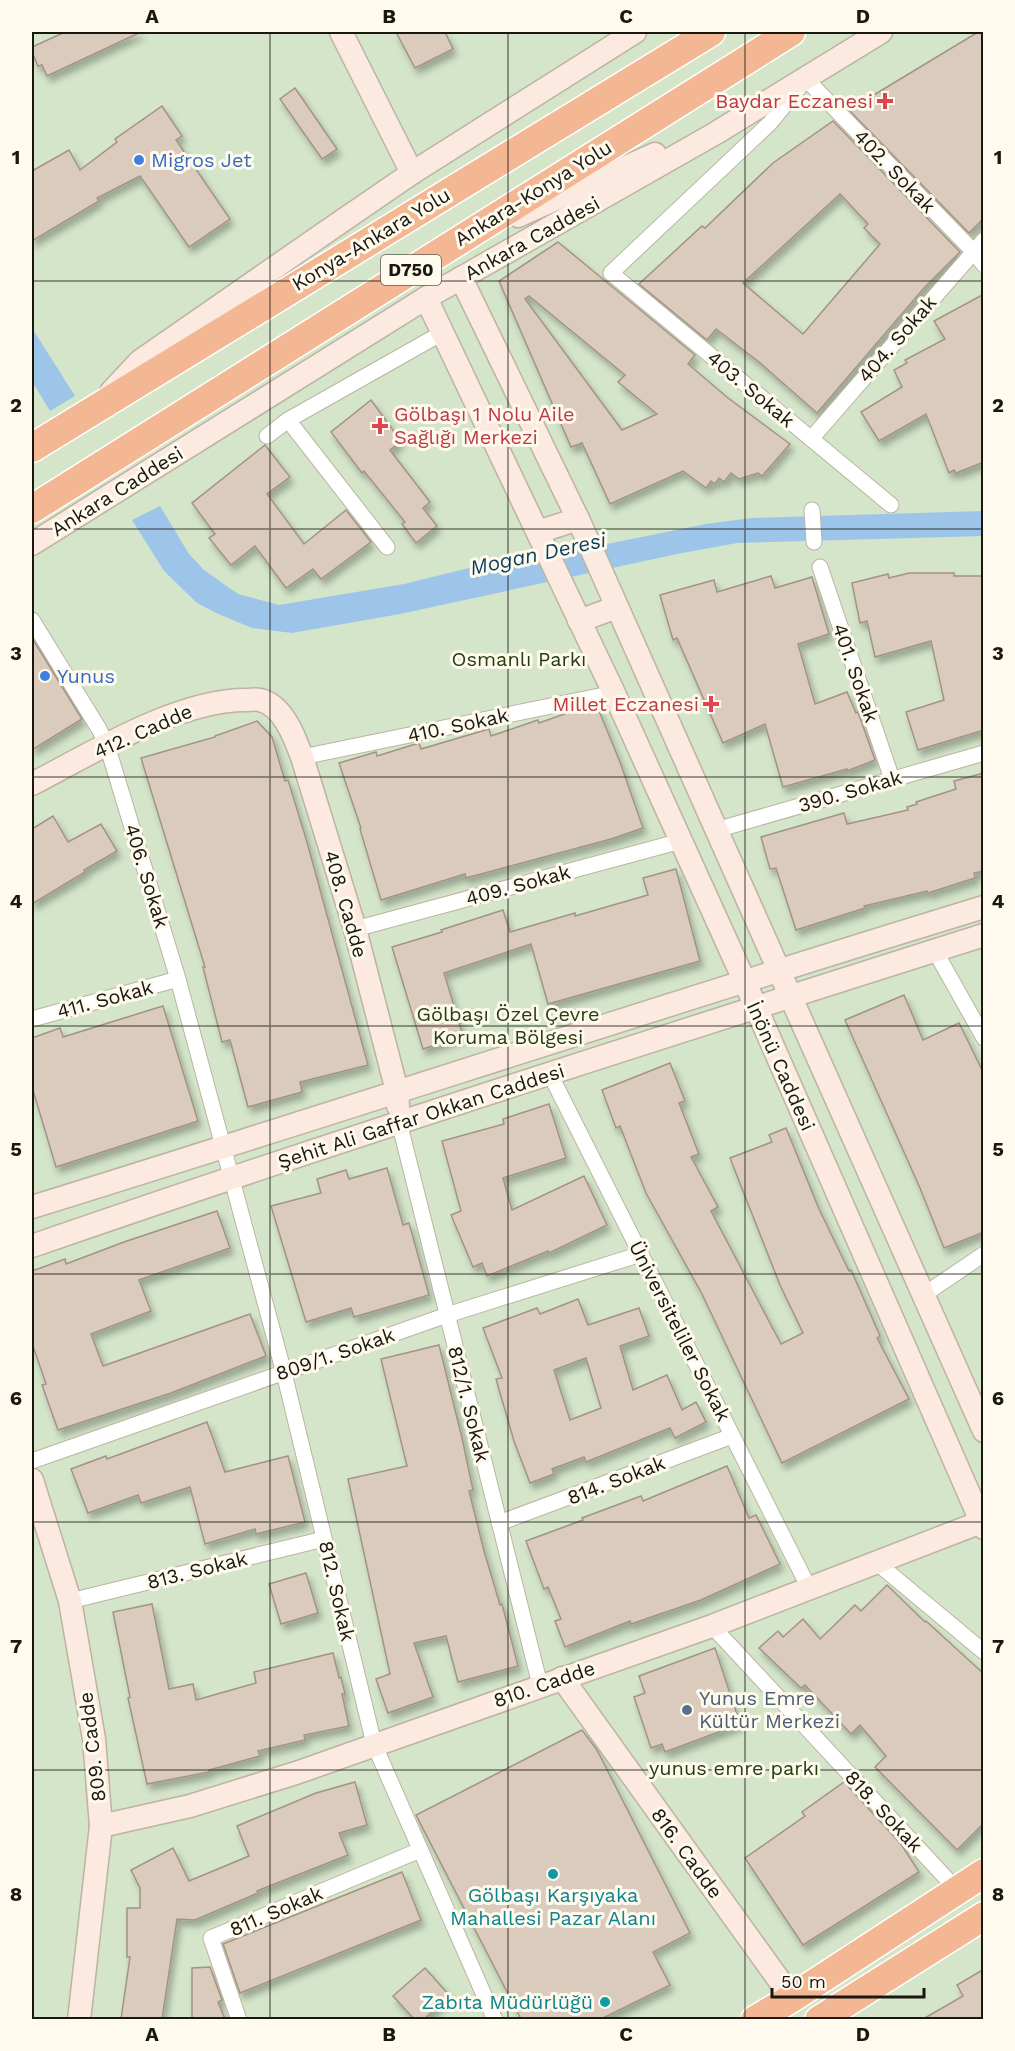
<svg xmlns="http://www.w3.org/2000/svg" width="1015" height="2051" font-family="'Work Sans',sans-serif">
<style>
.green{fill:#d4e5c9}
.water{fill:#9cc5e9}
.building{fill:#dbcbbc;stroke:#a29385;stroke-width:1.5;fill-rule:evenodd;filter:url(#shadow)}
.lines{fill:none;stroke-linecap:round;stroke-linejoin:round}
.street-casing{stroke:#bcb4a2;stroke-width:17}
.secondary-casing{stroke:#bcb4a2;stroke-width:25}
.highway-casing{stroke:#fff;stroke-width:31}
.street{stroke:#fff;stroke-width:15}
.secondary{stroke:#fce9df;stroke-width:22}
.highway{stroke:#f4b794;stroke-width:28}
.grid{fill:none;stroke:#1a1710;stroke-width:1.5;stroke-opacity:0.55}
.health-dot{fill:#e0444e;stroke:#fffaee;stroke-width:2}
.shop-dot{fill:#3f7fe0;stroke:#fffaee;stroke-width:2}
.service-dot{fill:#5c6f8a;stroke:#fffaee;stroke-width:2}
.culture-dot{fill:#0f9aa8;stroke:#fffaee;stroke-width:2}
.labels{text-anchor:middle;stroke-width:6;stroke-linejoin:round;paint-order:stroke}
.shield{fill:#fffaee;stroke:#5f5b53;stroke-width:1.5}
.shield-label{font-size:18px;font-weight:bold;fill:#1a1710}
.health-label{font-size:20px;fill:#be3a42;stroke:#fffaee;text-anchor:end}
.shop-label{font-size:20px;fill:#366cbe;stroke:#fffaee;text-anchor:start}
.street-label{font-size:20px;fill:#1a1710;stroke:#fffaee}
.park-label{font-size:20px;fill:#263d0e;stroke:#fffaee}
.service-label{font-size:20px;fill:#4e5e75;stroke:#fffaee;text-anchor:start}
.culture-label{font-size:20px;fill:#0d838f;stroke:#fffaee}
.water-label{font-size:21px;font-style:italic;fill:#0c3c5e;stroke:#fffaee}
.neatline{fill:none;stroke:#1a1710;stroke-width:2}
.grid-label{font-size:20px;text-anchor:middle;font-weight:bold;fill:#1a1710}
</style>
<defs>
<filter id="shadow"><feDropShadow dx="3.5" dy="6" stdDeviation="3" flood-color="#0004"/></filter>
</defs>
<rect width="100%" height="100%" fill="#f4ecd9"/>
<path class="green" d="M 32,32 L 983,32 L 983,2019 L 32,2020 Z"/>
<g class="water">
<path d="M 32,328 L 75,396 L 50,411 L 32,381 Z"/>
<path d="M 160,506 L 189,554 L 204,570 L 238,594 L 279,605 L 404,584 L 538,551 L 597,546 L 706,524 L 752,518 L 983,511 L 984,536 L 737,543 L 677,554 L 400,614 L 292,633 L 252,628 L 216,613 L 197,603 L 164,571 L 132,520 Z"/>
</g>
<g class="building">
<path d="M 65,32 L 141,32 L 47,76 L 42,65 L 38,66 L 32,52 L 32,47 Z"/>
<path d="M 396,32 L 445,32 L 453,49 L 415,68 Z"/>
<path d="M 978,32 L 984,32 L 984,218 L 969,233 L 849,110 Z"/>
<path d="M 295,88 L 337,149 L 322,159 L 280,99 Z"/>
<path d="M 162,106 L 182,136 L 176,140 L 230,219 L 189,247 L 140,176 L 97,198 L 99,201 L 32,241 L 32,171 L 69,150 L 80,170 L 117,142 L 115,139 Z"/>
<path d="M 833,121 L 960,252 L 924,288 L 817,413 L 759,362 L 716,329 L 707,340 L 639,284 L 702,226 L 705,228 L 773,163 ZM 840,194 L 868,224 L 864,228 L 880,244 L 803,334 L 743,283 Z"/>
<path d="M 558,242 L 695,355 L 688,364 L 728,398 L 790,444 L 762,476 L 758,473 L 739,479 L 731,473 L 724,482 L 719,478 L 715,484 L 711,481 L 706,488 L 683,471 L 610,504 L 582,443 L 571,447 L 499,281 ZM 529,296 L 625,375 L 618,382 L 657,414 L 622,430 L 525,299 Z"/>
<path d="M 984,294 L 984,462 L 956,473 L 954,470 L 949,473 L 926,414 L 879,441 L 861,412 L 902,387 L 894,370 L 907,363 L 905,360 L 945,339 L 934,321 Z"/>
<path d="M 371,400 L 401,441 L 390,450 L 430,502 L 423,508 L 437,526 L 416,543 L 402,524 L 405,522 L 364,471 L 362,473 L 331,432 Z"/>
<path d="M 265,445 L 290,477 L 267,494 L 304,544 L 346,510 L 371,542 L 321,579 L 313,569 L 286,588 L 255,546 L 231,565 L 209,538 L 215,534 L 192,503 Z"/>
<path d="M 909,573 L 954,573 L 954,576 L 984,576 L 984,730 L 918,750 L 906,712 L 944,700 L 931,641 L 875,657 L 867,621 L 860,623 L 852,583 L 888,574 L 889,578 Z"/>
<path d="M 771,576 L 775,588 L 812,577 L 829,634 L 798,644 L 815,704 L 847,692 L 856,713 L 858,712 L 875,760 L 847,771 L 847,769 L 783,787 L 765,724 L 723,743 L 677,638 L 673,640 L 660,595 L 714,580 L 717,592 Z"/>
<path d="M 32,638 L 82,719 L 32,750 Z"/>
<path d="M 597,706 L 620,762 L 643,828 L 611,839 L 466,878 L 465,874 L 381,900 L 360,829 L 361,828 L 339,763 L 376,752 L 377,756 L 419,743 L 421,749 L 489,729 L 491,736 L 538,720 L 539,723 L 567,713 Z"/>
<path d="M 257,721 L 272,737 L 285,781 L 288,780 L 307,842 L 368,1065 L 300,1082 L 302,1092 L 248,1107 L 230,1040 L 222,1042 L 203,967 L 205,967 L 141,758 L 215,737 L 215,736 Z"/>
<path d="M 984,773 L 984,871 L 974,873 L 975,878 L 928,893 L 927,891 L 864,906 L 865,908 L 796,930 L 776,868 L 770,869 L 761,837 L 844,813 L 847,824 L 908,810 L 907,807 L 917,804 L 916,802 L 956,789 L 954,781 Z"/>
<path d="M 53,816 L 68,842 L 101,824 L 117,851 L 84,870 L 85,872 L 32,904 L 32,829 Z"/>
<path d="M 676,869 L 700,961 L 548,1004 L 531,944 L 444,973 L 463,1036 L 423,1049 L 392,947 L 442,932 L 441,930 L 503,910 L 510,932 L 575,913 L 575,916 L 648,895 L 643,878 Z"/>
<path d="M 904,995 L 923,1040 L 959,1023 L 984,1074 L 984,1232 L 944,1248 L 920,1188 L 845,1020 Z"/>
<path d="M 163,1006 L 198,1121 L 56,1167 L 32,1087 L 32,1038 L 60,1028 L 63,1037 Z"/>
<path d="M 670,1063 L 685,1101 L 679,1103 L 699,1154 L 691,1157 L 718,1207 L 711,1211 L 781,1344 L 803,1333 L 780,1285 L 730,1158 L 772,1142 L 769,1135 L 786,1128 L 819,1209 L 849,1271 L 851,1270 L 880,1336 L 877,1338 L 909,1399 L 782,1463 L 702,1294 L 646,1193 L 620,1126 L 616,1128 L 602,1090 Z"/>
<path d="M 549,1104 L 566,1158 L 503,1178 L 512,1210 L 584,1176 L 607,1225 L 549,1253 L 548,1251 L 487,1276 L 482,1263 L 473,1267 L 451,1215 L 461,1211 L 442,1141 L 504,1124 L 503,1119 Z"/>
<path d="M 387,1168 L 403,1225 L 409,1223 L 429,1295 L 354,1317 L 351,1308 L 306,1322 L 271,1206 L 321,1193 L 317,1179 L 346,1170 L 349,1179 Z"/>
<path d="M 217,1211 L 230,1248 L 139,1280 L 151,1311 L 91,1334 L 103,1366 L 250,1314 L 266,1356 L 171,1393 L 58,1430 L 42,1385 L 46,1384 L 32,1343 L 32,1271 L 65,1259 L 66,1264 L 124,1242 Z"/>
<path d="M 578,1299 L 588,1325 L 639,1308 L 649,1336 L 620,1346 L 633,1390 L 667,1375 L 682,1410 L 696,1402 L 706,1422 L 675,1438 L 670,1428 L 586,1462 L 584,1457 L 552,1469 L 554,1474 L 530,1483 L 514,1441 L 496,1379 L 502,1378 L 483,1328 L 537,1308 L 540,1314 ZM 586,1358 L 601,1408 L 570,1420 L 554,1370 Z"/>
<path d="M 439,1345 L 462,1438 L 473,1490 L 469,1491 L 484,1551 L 500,1605 L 502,1604 L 518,1666 L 458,1682 L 446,1636 L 414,1643 L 433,1697 L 388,1713 L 376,1679 L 390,1674 L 348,1479 L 407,1466 L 381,1359 Z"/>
<path d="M 207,1422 L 225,1472 L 288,1456 L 305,1522 L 256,1534 L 255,1529 L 205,1544 L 190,1487 L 141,1503 L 138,1495 L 88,1513 L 71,1469 L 106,1456 L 107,1459 Z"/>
<path d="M 727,1466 L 749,1518 L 756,1515 L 780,1564 L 701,1600 L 631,1624 L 630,1621 L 565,1647 L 555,1621 L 561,1619 L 548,1587 L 544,1589 L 526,1541 L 583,1520 L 582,1518 L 641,1496 L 643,1501 Z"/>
<path d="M 306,1573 L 318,1613 L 281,1624 L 269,1584 Z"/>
<path d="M 887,1585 L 925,1622 L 926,1621 L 984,1674 L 983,1824 L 957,1850 L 875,1767 L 886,1756 L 860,1725 L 851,1734 L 805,1685 L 801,1688 L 759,1648 L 778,1631 L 783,1637 L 803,1619 L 820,1639 L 855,1605 L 861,1611 Z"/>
<path d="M 152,1604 L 169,1689 L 193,1684 L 196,1700 L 256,1683 L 254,1672 L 333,1653 L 339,1678 L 341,1677 L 345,1694 L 342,1694 L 349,1726 L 304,1735 L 305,1740 L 258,1751 L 260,1756 L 209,1770 L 209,1772 L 147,1784 L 128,1698 L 130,1697 L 113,1612 Z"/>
<path d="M 715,1648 L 740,1724 L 665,1752 L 662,1744 L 651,1748 L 634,1697 L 645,1693 L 639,1676 Z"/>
<path d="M 582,1730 L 597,1750 L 690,1933 L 653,1952 L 670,1985 L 601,2019 L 521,2019 L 416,1815 Z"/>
<path d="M 355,1782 L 367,1825 L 339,1833 L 348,1855 L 257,1891 L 258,1893 L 195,1920 L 177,1919 L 162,2019 L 121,2019 L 130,1957 L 127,1957 L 127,1908 L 140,1908 L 140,1888 L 131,1870 L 173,1848 L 189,1881 L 249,1856 L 237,1826 L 316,1793 Z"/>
<path d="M 844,1782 L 901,1844 L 919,1872 L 803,1945 L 745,1858 L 805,1816 L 802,1812 Z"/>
<path d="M 402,1872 L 421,1920 L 240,1993 L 223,1944 Z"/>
<path d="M 210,1967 L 222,2000 L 218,2002 L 225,2019 L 192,2019 L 192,1968 Z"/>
<path d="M 425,1968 L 450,1996 L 424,2019 L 414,2019 L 393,1996 Z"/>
<path d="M 984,1969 L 984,2019 L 923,2019 L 963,1996 L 957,1985 Z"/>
</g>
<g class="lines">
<defs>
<g id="street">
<path d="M 288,420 L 387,547"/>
<path d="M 267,436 L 288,420 L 442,333"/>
<path d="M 811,439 L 984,240"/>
<path d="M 891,505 L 611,273 L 770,123 L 806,79 L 973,251 L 984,265"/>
<path d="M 812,510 L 814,542"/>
<path d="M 820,567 L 892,779"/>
<path d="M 32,620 L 99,729 L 107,745 L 178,979 L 284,1373 L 374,1744 L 495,2020"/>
<path d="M 302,757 L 614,693"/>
<path d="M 716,830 L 984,753"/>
<path d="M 355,929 L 681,841"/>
<path d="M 935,951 L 984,1038"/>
<path d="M 32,1019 L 178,979"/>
<path d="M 550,1074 L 809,1588"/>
<path d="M 399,1122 L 540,1685"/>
<path d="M 922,1296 L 984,1254"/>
<path d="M 32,1461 L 447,1315 L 641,1254"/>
<path d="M 499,1523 L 732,1436"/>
<path d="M 876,1562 L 984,1652"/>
<path d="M 70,1601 L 324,1539"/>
<path d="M 712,1626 L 958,1891"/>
<path d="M 239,2020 L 211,1938 L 420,1850"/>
</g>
<g id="secondary">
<path d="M 341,32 L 412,173"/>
<path d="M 518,216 L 655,154"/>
<path d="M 461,278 L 578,519 L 984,1431"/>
<path d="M 426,298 L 614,693 L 744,980 L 984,1528"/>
<path d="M 111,392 L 140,361 L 326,232 L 412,173 L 635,32"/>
<path d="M 538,532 L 578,519"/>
<path d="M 32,544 L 426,298 L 716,133 L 881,32"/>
<path d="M 579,621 L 617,607"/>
<path d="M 32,784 C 92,753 177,700 246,700 C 250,700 256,699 260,700 C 283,705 295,738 302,757 L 355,929 L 397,1091 L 398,1106"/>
<path d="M 32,1207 C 349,1109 665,1004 984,907"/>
<path d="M 32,1246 C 347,1137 666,1036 984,935"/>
<path d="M 32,1480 L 70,1601 L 94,1739 L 101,1826 L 79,2020"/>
<path d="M 562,1678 L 792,1998"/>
<path d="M 101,1826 L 190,1806 L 296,1773 L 712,1626 L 981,1522"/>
</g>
<g id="highway">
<path d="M 32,448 L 711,32"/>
<path d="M 32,509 L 791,32"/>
<path d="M 755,2020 L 792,1998 L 984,1873"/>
<path d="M 819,2020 L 984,1916"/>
</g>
</defs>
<use href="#street" class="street-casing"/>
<use href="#secondary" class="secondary-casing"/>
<use href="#highway" class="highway-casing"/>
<use href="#street" class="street"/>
<use href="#secondary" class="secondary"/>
<use href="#highway" class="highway"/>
</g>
<path class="grid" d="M 270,32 L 270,2020M 508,32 L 508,2020M 745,32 L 745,2020M 32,281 L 984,281M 32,529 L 984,529M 32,777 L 984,777M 32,1026 L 984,1026M 32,1274 L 984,1274M 32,1522 L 984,1522M 32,1770 L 984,1770"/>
<g class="health-dot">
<path d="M882 92h6v6h6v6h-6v6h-6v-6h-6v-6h6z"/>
<path d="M377 417h6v6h6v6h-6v6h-6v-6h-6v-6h6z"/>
<path d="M708 695h6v6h6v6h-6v6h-6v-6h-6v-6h6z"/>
</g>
<g class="shop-dot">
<circle cx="139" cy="160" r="6"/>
<circle cx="45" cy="676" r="6"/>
</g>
<circle class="service-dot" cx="687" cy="1710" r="6"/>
<g class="culture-dot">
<circle cx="553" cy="1874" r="6"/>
<circle cx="605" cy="2002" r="6"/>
</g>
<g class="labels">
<rect class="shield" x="381" y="255" width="60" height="30" rx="4.5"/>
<g class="shield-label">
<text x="411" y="276">D750</text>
</g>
<g class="health-label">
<text x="873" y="108">Baydar Eczanesi</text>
<text x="394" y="421" text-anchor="start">Gölbaşı 1 Nolu Aile<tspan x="394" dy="23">Sağlığı Merkezi</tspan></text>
<text x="699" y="711">Millet Eczanesi</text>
</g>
<g class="shop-label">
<text x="151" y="167">Migros Jet</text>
<text x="57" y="683">Yunus</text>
</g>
<g class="street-label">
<text transform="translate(895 171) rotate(46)" y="7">402. Sokak</text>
<text transform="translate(533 193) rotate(-32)" y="7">Ankara-Konya Yolu</text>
<text transform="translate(532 238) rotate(-29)" y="7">Ankara Caddesi</text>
<text transform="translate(371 239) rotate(-31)" y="7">Konya-Ankara Yolu</text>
<text transform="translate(897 339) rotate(-49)" y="7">404. Sokak</text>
<text transform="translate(751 389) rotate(40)" y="7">403. Sokak</text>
<text transform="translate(117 491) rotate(-32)" y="7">Ankara Caddesi</text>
<text transform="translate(856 673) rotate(71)" y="7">401. Sokak</text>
<text transform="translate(458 725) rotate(-12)" y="7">410. Sokak</text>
<text transform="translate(143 731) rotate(-24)" y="7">412. Cadde</text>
<text transform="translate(850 791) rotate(-16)" y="7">390. Sokak</text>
<text transform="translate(147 876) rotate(73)" y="7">406. Sokak</text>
<text transform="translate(518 885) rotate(-15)" y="7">409. Sokak</text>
<text transform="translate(346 904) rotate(74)" y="7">408. Cadde</text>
<text transform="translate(105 999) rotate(-15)" y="7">411. Sokak</text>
<text transform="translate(781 1066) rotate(66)" y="7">İnönü Caddesi</text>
<text transform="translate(421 1116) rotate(-18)" y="7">Şehit Ali Gaffar Okkan Caddesi</text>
<text transform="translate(680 1331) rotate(63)" y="7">Üniversiteliler Sokak</text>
<text transform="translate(335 1354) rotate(-19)" y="7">809/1. Sokak</text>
<text transform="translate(469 1404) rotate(76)" y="7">812/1. Sokak</text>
<text transform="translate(616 1480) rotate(-21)" y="7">814. Sokak</text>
<text transform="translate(197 1570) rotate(-14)" y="7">813. Sokak</text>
<text transform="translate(337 1591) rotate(77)" y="7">812. Sokak</text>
<text transform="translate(544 1684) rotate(-19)" y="7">810. Cadde</text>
<text transform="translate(92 1747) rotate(-97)" y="7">809. Cadde</text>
<text transform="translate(884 1811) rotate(47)" y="7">818. Sokak</text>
<text transform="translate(687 1853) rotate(54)" y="7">816. Cadde</text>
<text transform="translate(276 1911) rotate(-23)" y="7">811. Sokak</text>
</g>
<g class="park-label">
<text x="519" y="666">Osmanlı Parkı</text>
<text x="508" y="1021">Gölbaşı Özel Çevre<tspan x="508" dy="23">Koruma Bölgesi</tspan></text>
<text x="734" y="1775">yunus emre parkı</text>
</g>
<g class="service-label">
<text x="699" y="1705">Yunus Emre<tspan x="699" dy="23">Kültür Merkezi</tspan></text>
</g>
<g class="culture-label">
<text x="553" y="1902">Gölbaşı Karşıyaka<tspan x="553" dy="23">Mahallesi Pazar Alanı</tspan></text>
<text x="593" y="2009" text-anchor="end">Zabıta Müdürlüğü</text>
</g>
<g class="water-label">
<text transform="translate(538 554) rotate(-12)" y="7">Mogan Deresi</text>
</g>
</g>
<rect width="1015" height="2051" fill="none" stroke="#fffaee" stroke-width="66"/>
<path d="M772 1988v9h152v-9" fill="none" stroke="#1a1710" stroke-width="3"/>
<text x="781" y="1988" font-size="18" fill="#1a1710" stroke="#fffaee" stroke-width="4.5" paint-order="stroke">50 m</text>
<rect x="33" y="33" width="949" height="1985" class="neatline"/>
<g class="grid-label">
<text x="152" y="23">A</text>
<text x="389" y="23">B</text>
<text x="626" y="23">C</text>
<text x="863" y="23">D</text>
<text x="16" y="164">1</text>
<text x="998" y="164">1</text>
<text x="16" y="412">2</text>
<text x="998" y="412">2</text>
<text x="16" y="660">3</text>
<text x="998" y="660">3</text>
<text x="16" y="908">4</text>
<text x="998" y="908">4</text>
<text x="16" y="1156">5</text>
<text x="998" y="1156">5</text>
<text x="16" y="1405">6</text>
<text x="998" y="1405">6</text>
<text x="16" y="1653">7</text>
<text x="998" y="1653">7</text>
<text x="16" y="1901">8</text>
<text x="998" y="1901">8</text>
<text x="152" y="2041">A</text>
<text x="389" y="2041">B</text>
<text x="626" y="2041">C</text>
<text x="863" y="2041">D</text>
</g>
</svg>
